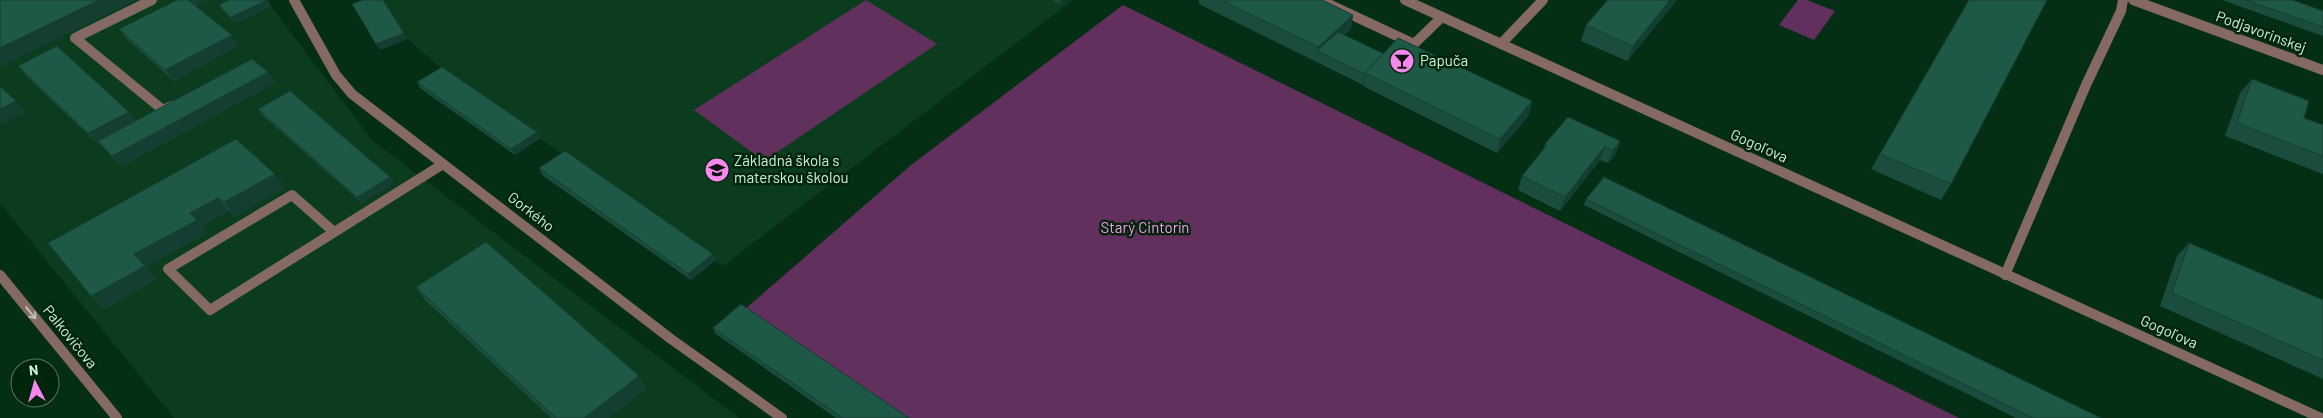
<svg xmlns="http://www.w3.org/2000/svg" width="2323" height="418" font-family="Barlow,sans-serif">
<style>
.built{fill:#0b3c1d}
.green{fill:#61305c}
.lines{fill:none;stroke-linecap:round;stroke-linejoin:round}
.lane{stroke:#856963;stroke-width:10}
.street{stroke:#856963;stroke-width:10}
.wall{fill:#1a4d3e}
.shaded-wall{fill:#153e32}
.building{fill:#1e5948;stroke:#153e32}
.oneway{stroke:#b8c0b0}
.labels{text-anchor:middle;stroke-width:5;stroke-linejoin:round;paint-order:stroke}
.street-label{font-size:15px;fill:#d4efd9;stroke:#00250a}
.poi-label{font-size:15px;fill:#d4efd9;stroke:#00250a;text-anchor:start}
.park-label{font-size:15px;fill:#fe98f5;stroke:#00250a}
</style>
<rect width="100%" height="100%" fill="#052f14"/>
<g class="built">
<path d="M 0,0 L 266,0 L 373,141 L 739,418 L 174,418 L 0,203 Z"/>
<path d="M 383,0 L 1073,0 L 723,266 L 446,73 L 408,39 Z"/>
</g>
<g class="green">
<path d="M 866,0 L 937,44 L 764,161 L 694,110 Z"/>
<path d="M 1798,0 L 1807,0 L 1835,11 L 1814,40 L 1779,25 Z"/>
<path d="M 1123,5 L 1959,418 L 902,418 L 744,310 L 911,165 Z"/>
</g>
<g class="lines">
<g class="lane">
<path d="M 152,0 L 75,38 L 163,110 L 172,106"/>
<path d="M 1320,0 L 1414,44 L 1442,17"/>
<path d="M 1501,44 L 1543,0"/>
<path d="M 334,232 L 292,195 L 168,269 L 210,310 L 443,164"/>
</g>
<g class="street">
<path d="M 294,0 L 336,75 L 352,94 L 671,339 L 782,418"/>
<path d="M 1405,0 L 2321,418"/>
<path d="M 2133,0 L 2323,70"/>
<path d="M 0,275 L 117,418"/>
<path d="M 2005,275 L 2086,85 L 2121,11 L 2123,0"/>
</g>
</g>
<g class="wall">
<path d="M 229,0 L 267,0 L 271,6 L 236,23 L 223,11 L 219,5 Z"/>
<path d="M 1052,0 L 1065,0 L 1060,4 Z"/>
<path d="M 1199,0 L 1322,0 L 1353,15 L 1351,29 L 1345,35 L 1384,54 L 1532,101 L 1529,115 L 1497,153 L 1363,86 L 1364,84 L 1363,85 L 1199,4 Z"/>
<path d="M 1677,0 L 1627,61 L 1581,41 L 1586,25 Z"/>
<path d="M 1969,0 L 1951,184 L 1941,200 L 1871,169 Z"/>
<path d="M 2222,0 L 2292,0 L 2323,11 L 2323,36 Z"/>
<path d="M 195,6 L 239,46 L 174,81 L 128,40 L 119,29 Z"/>
<path d="M 18,66 L 129,112 L 136,121 L 268,72 L 275,83 L 121,167 L 99,143 L 98,144 L 27,77 Z"/>
<path d="M 2252,79 L 2304,118 L 2323,125 L 2323,174 L 2225,136 L 2240,93 Z"/>
<path d="M 417,82 L 540,138 L 515,155 L 420,88 Z"/>
<path d="M 258,109 L 390,177 L 394,183 L 362,203 L 262,115 Z"/>
<path d="M 236,139 L 285,188 L 235,216 L 229,211 L 202,226 L 208,233 L 146,267 L 157,279 L 104,309 Z"/>
<path d="M 1620,141 L 1615,155 L 1608,163 L 1600,160 L 1560,211 L 1518,190 L 1522,176 L 1543,150 L 1545,144 Z"/>
<path d="M 539,168 L 713,254 L 716,260 L 691,280 L 542,175 Z"/>
<path d="M 1586,199 L 2101,418 L 2016,418 L 1584,205 Z"/>
<path d="M 2189,243 L 2323,300 L 2323,379 L 2160,306 L 2177,256 Z"/>
<path d="M 416,287 L 639,376 L 646,389 L 608,418 L 551,418 L 425,300 Z"/>
<path d="M 713,328 L 909,418 L 836,418 L 716,334 Z"/>
</g>
<g class="shaded-wall">
<path d="M 99,0 L 137,0 L 0,67 L 0,48 Z"/>
<path d="M 183,0 L 207,0 L 190,9 Z"/>
<path d="M 267,0 L 271,6 L 236,23 L 231,17 Z"/>
<path d="M 1059,0 L 1065,0 L 1060,4 Z"/>
<path d="M 1670,0 L 1677,0 L 1627,61 L 1633,46 Z"/>
<path d="M 1353,15 L 1351,29 L 1324,54 L 1317,51 L 1316,62 L 1318,47 Z"/>
<path d="M 404,33 L 408,39 L 380,50 L 376,44 Z"/>
<path d="M 232,35 L 239,46 L 174,81 L 165,70 Z"/>
<path d="M 268,72 L 275,83 L 121,167 L 112,156 Z"/>
<path d="M 1365,73 L 1364,84 L 1363,85 L 1364,74 Z"/>
<path d="M 16,101 L 26,112 L 0,125 L 0,109 Z"/>
<path d="M 1532,101 L 1529,115 L 1497,153 L 1500,139 Z"/>
<path d="M 129,112 L 137,123 L 98,144 L 88,133 Z"/>
<path d="M 537,132 L 540,138 L 515,155 L 511,149 Z"/>
<path d="M 1620,141 L 1615,155 L 1608,163 L 1613,150 Z"/>
<path d="M 1605,146 L 1600,160 L 1560,211 L 1565,197 Z"/>
<path d="M 275,174 L 285,188 L 235,216 L 224,202 Z"/>
<path d="M 390,177 L 394,183 L 362,203 L 357,197 Z"/>
<path d="M 218,198 L 229,211 L 202,226 L 208,233 L 146,267 L 134,254 L 190,213 Z"/>
<path d="M 713,254 L 716,260 L 691,280 L 688,274 Z"/>
<path d="M 145,266 L 157,279 L 104,309 L 91,296 Z"/>
<path d="M 639,376 L 646,389 L 608,418 L 584,418 Z"/>
</g>
<g class="building">
<path d="M 0,0 L 99,0 L 0,48 Z"/>
<path d="M 177,0 L 188,0 L 232,35 L 165,70 L 119,29 Z"/>
<path d="M 229,0 L 267,0 L 231,17 L 219,5 Z"/>
<path d="M 363,0 L 383,0 L 404,33 L 376,44 L 352,4 Z"/>
<path d="M 1221,0 L 1322,0 L 1353,15 L 1318,47 Z"/>
<path d="M 1608,0 L 1670,0 L 1633,46 L 1586,25 Z"/>
<path d="M 1969,0 L 2047,0 L 1951,184 L 1880,154 Z"/>
<path d="M 2245,0 L 2292,0 L 2323,11 L 2323,27 Z"/>
<path d="M 1338,32 L 1384,54 L 1364,74 L 1317,51 Z"/>
<path d="M 1398,38 L 1532,101 L 1500,139 L 1365,73 Z"/>
<path d="M 57,46 L 129,112 L 88,133 L 18,66 Z"/>
<path d="M 252,59 L 268,72 L 112,156 L 98,141 Z"/>
<path d="M 442,67 L 537,132 L 511,149 L 417,82 Z"/>
<path d="M 2252,79 L 2309,101 L 2304,118 L 2323,125 L 2323,156 L 2237,123 Z"/>
<path d="M 0,86 L 16,101 L 0,109 Z"/>
<path d="M 290,91 L 390,177 L 357,197 L 258,109 Z"/>
<path d="M 1568,117 L 1620,141 L 1613,150 L 1605,146 L 1565,197 L 1522,176 L 1547,145 L 1545,144 Z"/>
<path d="M 236,139 L 275,174 L 224,202 L 218,198 L 190,213 L 197,220 L 134,254 L 145,266 L 91,296 L 48,243 Z"/>
<path d="M 565,151 L 713,254 L 688,274 L 539,168 Z"/>
<path d="M 1604,177 L 2101,418 L 2033,418 L 1586,199 Z"/>
<path d="M 486,242 L 639,376 L 584,418 L 556,418 L 416,287 Z"/>
<path d="M 2189,243 L 2323,300 L 2323,360 L 2172,293 Z"/>
<path d="M 741,304 L 909,418 L 843,418 L 713,328 Z"/>
</g>
<defs><path id="oneway-shaft" d="M-6 0H5M1.5-3L5.5 0L1.5 3" fill="none" stroke-width="1.6" stroke-linecap="round" stroke-linejoin="round" transform="scale(1.25)"/></defs>
<use class="oneway" href="#oneway-shaft" transform="translate(31 313) rotate(50)"/>
<defs>
<symbol id="bar-disc" viewBox="-11 -11 22 22"><circle r="9.5" fill="#f688ed" stroke="#00250a"/><path d="M-6-5H6L.8 .8V4.5H3.5V6h-7V4.5H-.8V.8Z" fill="#111"/></symbol>
<symbol id="school-disc" viewBox="-11 -11 22 22"><circle r="9.5" fill="#f688ed" stroke="#00250a"/><path d="M0-5L7-2L0 1L-7-2ZM-4 1L0 2.5L4 1V4Q0 6-4 4Z" fill="#111"/></symbol>
</defs>
<g fill-rule="evenodd">
<use href="#bar-disc" x="1388" y="47" width="28" height="28"/>
<use href="#school-disc" x="703" y="156" width="28" height="28"/>
</g>
<g class="labels">
<g class="street-label">
<text transform="translate(2261 32) rotate(20)" y="5">Podjavorinskej</text>
<text transform="translate(1759 146) rotate(24)" y="5">Gogoľova</text>
<text transform="translate(531 212) rotate(38)" y="5">Gorkého</text>
<text transform="translate(2169 332) rotate(24)" y="5">Gogoľova</text>
<text transform="translate(70 337) rotate(51)" y="5">Palkovičova</text>
</g>
<g class="poi-label">
<text x="1420" y="66">Papuča</text>
<text x="734" y="166">Základná škola s<tspan x="734" dy="17">materskou školou</tspan></text>
</g>
<g class="park-label">
<text x="1145" y="233">Starý Cintorín</text>
</g>
</g>
<g transform="translate(35 383) rotate(354)"><circle r="24" fill="#00250a" stroke="#55765d"/>
<path d="M0-4L9 19L0 12L-9 19Z" fill="#f688ed"/>
<text y="-8" font-size="14" font-weight="bold" text-anchor="middle" fill="#d4efd9">N</text>
</g>
</svg>
